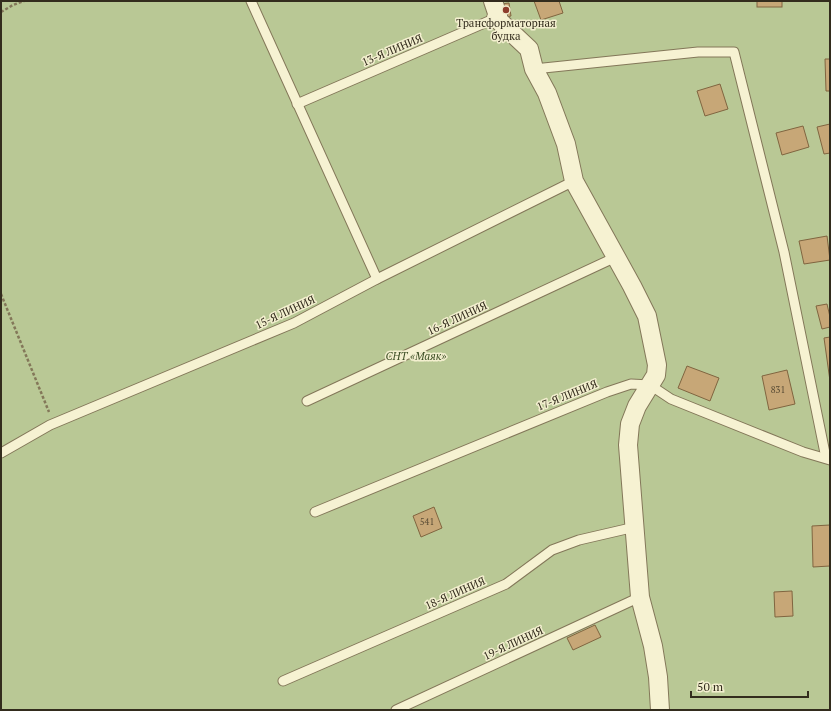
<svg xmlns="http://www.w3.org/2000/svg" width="831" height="711" font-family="'PT Serif',serif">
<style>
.green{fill:#b9c895}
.building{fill:#c7a777;stroke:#806540}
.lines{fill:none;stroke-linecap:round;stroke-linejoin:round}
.lane-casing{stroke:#837759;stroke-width:11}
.street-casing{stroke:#837759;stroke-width:20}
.path{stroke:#837759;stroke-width:2.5;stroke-dasharray:3 2;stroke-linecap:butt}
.lane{stroke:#f6f2d2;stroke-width:9}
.street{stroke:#f6f2d2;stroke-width:18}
.poi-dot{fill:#8e3d2c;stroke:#f3efcf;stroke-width:1.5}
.labels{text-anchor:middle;stroke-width:3;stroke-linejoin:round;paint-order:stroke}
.number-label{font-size:9px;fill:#584b34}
.poi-label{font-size:11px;fill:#332c1d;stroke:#f3efcf}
.street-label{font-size:11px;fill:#332c1d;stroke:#f3efcf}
.park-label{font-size:11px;font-style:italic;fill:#3c4e24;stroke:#f3efcf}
</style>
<rect width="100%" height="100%" fill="#ebe6c0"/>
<rect class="green" x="1" y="1" width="829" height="709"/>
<g class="building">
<path d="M 534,1 L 559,1 L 563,13 L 541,20 Z"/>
<rect x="757" y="1" width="25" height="6"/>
<path d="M 509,3 L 511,16 L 501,18 L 500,4 Z"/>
<path d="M 825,59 L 830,59 L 830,91 L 826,91 Z"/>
<path d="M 720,84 L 728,109 L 705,116 L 697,91 Z"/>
<path d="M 830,124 L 830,153 L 824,154 L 817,127 Z"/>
<path d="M 803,126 L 809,147 L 782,155 L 776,133 Z"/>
<path d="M 827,236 L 830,260 L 804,264 L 799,241 Z"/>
<path d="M 827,304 L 830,317 L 830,327 L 822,329 L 816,306 Z"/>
<path d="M 830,337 L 830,381 L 824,338 Z"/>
<path d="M 687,366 L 719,378 L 710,401 L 678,388 Z"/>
<path d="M 787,370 L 795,404 L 769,410 L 762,376 Z"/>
<path d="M 434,507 L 442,528 L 421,537 L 413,516 Z"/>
<path d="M 830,525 L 830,566 L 813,567 L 812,526 Z"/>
<path d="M 792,591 L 793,616 L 775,617 L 774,592 Z"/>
<path d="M 595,625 L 601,637 L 573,650 L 567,638 Z"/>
</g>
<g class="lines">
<defs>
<g id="lane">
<path d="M 251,1 L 377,279"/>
<path d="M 534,69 L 698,52 L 734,52 L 784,252 L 826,458"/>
<path d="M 297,104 L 496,18"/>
<path d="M 307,401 L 616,257"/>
<path d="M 1,453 L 50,425 L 294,323 L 377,279 L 574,181"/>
<path d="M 315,512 L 607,392 L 631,384 L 650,385 L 671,399 L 803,452 L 830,460"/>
<path d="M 283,681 L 506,584 L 552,550 L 579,540 L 635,527"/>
<path d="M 396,710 L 640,597"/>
</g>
<path id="street" d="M 493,1 L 498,16 L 496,18 L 529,49 L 534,69 L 547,93 L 566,144 L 574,181 L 632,286 L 647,316 L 657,365 L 656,375 L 637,406 L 630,424 L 628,445 L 640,597 L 653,646 L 658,677 L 660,710"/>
</defs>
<use href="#lane" class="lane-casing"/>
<use href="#street" class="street-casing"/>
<g class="path">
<path d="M 1,12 L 13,5 L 24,1"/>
<path d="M 1,294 L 49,412"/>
</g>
<use href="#lane" class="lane"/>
<use href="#street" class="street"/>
</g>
<circle class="poi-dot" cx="506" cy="10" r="4"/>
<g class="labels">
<g class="number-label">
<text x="778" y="393">831</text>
<text x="427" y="525">541</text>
</g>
<g class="poi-label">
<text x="506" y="27">Трансформаторная<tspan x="506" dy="13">будка</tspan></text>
</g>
<g class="street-label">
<text transform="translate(392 50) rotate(-23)" y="4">13-Я ЛИНИЯ</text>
<text transform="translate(285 312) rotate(-25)" y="4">15-Я ЛИНИЯ</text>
<text transform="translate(457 318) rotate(-25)" y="4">16-Я ЛИНИЯ</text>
<text transform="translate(567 395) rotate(-22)" y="4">17-Я ЛИНИЯ</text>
<text transform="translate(455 593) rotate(-24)" y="4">18-Я ЛИНИЯ</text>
<text transform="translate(513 643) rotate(-25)" y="4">19-Я ЛИНИЯ</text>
</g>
<g class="park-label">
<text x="416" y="360">СНТ «Маяк»</text>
</g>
</g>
<rect width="831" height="711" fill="none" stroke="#332c1d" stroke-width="4"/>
<path d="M691 691v6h117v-6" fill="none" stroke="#332c1d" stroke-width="2"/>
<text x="697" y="691" font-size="12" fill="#332c1d" stroke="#f3efcf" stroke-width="3" paint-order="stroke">50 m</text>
</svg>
